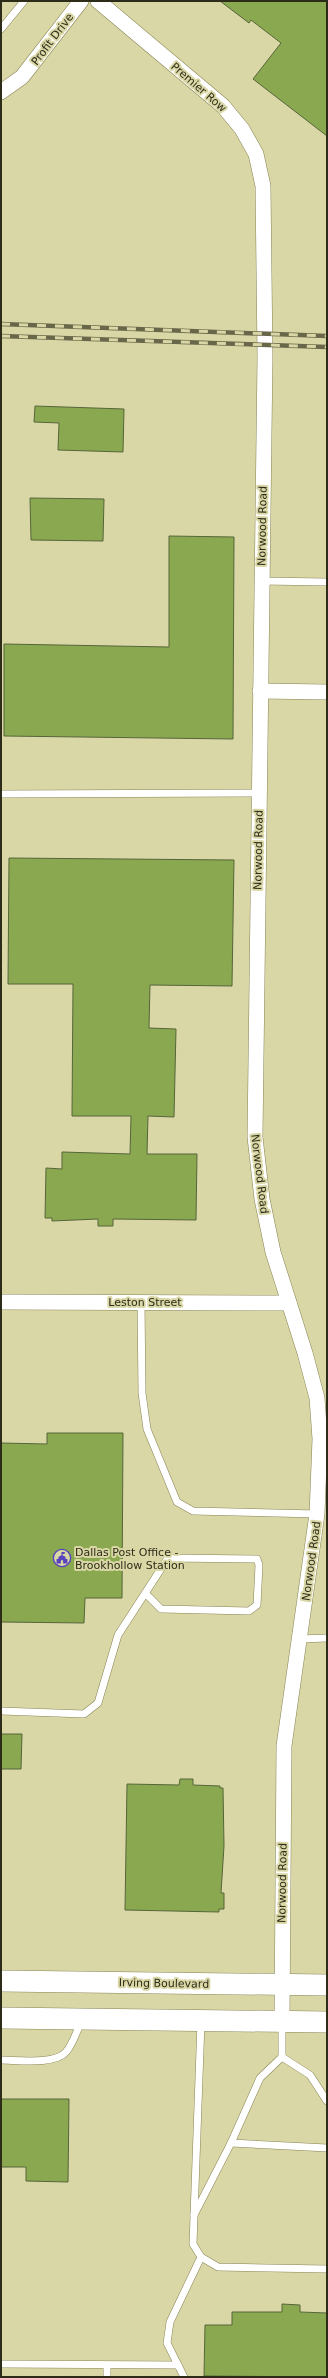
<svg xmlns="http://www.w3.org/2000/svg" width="328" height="2378" font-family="'DejaVu Sans',sans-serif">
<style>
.building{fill:#8aa84f;stroke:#56653b}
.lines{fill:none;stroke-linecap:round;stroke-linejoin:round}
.lane-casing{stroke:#878455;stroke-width:8}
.street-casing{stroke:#878455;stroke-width:16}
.secondary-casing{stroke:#878455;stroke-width:22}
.lane{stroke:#fff;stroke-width:7}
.street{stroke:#fff;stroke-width:15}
.secondary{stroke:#fff;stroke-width:21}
.rail-casing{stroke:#69674a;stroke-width:4.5}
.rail{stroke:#dad7a6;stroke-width:3;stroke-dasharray:9;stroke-linecap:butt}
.labels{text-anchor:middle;stroke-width:4;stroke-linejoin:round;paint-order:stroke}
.street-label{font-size:11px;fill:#2d2c19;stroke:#dad7a6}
.poi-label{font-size:11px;fill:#2d2c19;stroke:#dad7a6;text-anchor:start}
</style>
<rect width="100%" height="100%" fill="#dad7a6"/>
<g class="building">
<path d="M 220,1 L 327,1 L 327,136 L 253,79 L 281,43 L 251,20 L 249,23 Z"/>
<path d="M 35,406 L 124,409 L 123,452 L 58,450 L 59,423 L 34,422 Z"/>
<path d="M 30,498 L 104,499 L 103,541 L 31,540 Z"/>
<path d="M 169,536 L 234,537 L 233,739 L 4,736 L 4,644 L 169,647 Z"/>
<path d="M 9,858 L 234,860 L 232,986 L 150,985 L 149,1028 L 176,1029 L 174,1117 L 148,1116 L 147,1154 L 197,1154 L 196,1220 L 113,1219 L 113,1226 L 98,1226 L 98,1219 L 52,1221 L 52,1218 L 45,1218 L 46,1168 L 62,1169 L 62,1152 L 130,1154 L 131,1116 L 72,1116 L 73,984 L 8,984 Z"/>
<path d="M 47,1433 L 123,1433 L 122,1598 L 85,1598 L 84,1623 L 1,1622 L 1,1443 L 47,1444 Z"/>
<path d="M 1,1734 L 22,1734 L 21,1769 L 1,1769 Z"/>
<path d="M 180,1779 L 193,1779 L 193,1785 L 220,1786 L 220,1788 L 223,1788 L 224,1846 L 221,1893 L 224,1893 L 224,1909 L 219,1909 L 219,1912 L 125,1910 L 127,1784 L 179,1785 Z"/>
<path d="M 1,2099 L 69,2099 L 68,2182 L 26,2181 L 26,2167 L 1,2167 Z"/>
<path d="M 282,2304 L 300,2305 L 300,2312 L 327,2313 L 327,2377 L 204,2376 L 205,2325 L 232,2325 L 232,2312 L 282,2312 Z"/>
</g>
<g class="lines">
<defs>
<g id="lane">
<path d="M 1,29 L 24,1"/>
<path d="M 261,581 L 327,582"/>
<path d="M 1,794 L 259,793"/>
<path d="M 141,1302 L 142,1393 L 147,1429 L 177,1502 L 193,1511 L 317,1514"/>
<path d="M 300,1639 L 327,1638"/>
<path d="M 1,1711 L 84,1714 L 98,1703 L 118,1635 L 168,1558 L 257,1559 L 259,1565 L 257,1605 L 249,1611 L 161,1609 L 145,1593"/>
<path d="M 201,2022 L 193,2244 L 201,2257 L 218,2267 L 327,2269"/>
<path d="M 282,2023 L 282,2057"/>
<path d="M 282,2057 L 310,2075 L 327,2101"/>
<path d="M 1,2060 C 17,2060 55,2065 66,2052 C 73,2044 77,2031 81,2021"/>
<path d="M 231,2143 L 327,2148"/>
<path d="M 194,2215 L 231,2143 L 260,2078 L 282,2057"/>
<path d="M 1,2364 L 178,2365"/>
<path d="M 107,2377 L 107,2365"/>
<path d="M 184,2377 L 167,2343 L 170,2322 L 201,2257"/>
</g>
<g id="street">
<path d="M 98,1 L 223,106 L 242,129 L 256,154 L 263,186 L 265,357 L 255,1137 L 262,1199 L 273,1252 L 305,1353 L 317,1398 L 320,1439 L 317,1514 L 284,1746 L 282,2021"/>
<path d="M 1,92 L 22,77 L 81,1"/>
<path d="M 260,691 L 327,692"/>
<path d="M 1,1302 L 289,1303"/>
</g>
<g id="secondary">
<path d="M 1,1981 L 327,1985"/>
<path d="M 1,2018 L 327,2022"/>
</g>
</defs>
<use href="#lane" class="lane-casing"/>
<use href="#street" class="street-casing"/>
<use href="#secondary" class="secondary-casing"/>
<use href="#lane" class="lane"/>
<use href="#street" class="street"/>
<use href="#secondary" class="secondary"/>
<defs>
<g id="rail">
<path d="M 1,324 L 327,336"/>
<path d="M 1,336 L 327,347"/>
</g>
</defs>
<use href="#rail" class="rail-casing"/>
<use href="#rail" class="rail"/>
</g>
<defs>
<symbol id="civic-ring" viewBox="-11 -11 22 22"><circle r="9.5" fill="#dad7a6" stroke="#5844bc" stroke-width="1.5"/><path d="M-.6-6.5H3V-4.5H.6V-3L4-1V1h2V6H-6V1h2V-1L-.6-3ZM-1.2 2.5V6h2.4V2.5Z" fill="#5844bc"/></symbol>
</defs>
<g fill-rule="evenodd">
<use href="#civic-ring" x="52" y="1548" width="20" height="20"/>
</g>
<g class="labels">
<g class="street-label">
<text transform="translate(52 39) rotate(-53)" y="4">Profit Drive</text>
<text transform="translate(199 87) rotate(41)" y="4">Premier Row</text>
<text transform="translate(262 526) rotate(-89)" y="4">Norwood Road</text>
<text transform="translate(258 850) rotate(-89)" y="4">Norwood Road</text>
<text transform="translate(260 1174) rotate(83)" y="4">Norwood Road</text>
<text x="145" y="1306">Leston Street</text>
<text transform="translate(311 1561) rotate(-82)" y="4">Norwood Road</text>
<text transform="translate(282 1883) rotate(-89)" y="4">Norwood Road</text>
<text transform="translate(164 1983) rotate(1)" y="4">Irving Boulevard</text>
</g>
<g class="poi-label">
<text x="75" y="1556">Dallas Post Office -<tspan x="75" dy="13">Brookhollow Station</tspan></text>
</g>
</g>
<rect width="328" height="2378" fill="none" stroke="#2d2c19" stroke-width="4"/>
</svg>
